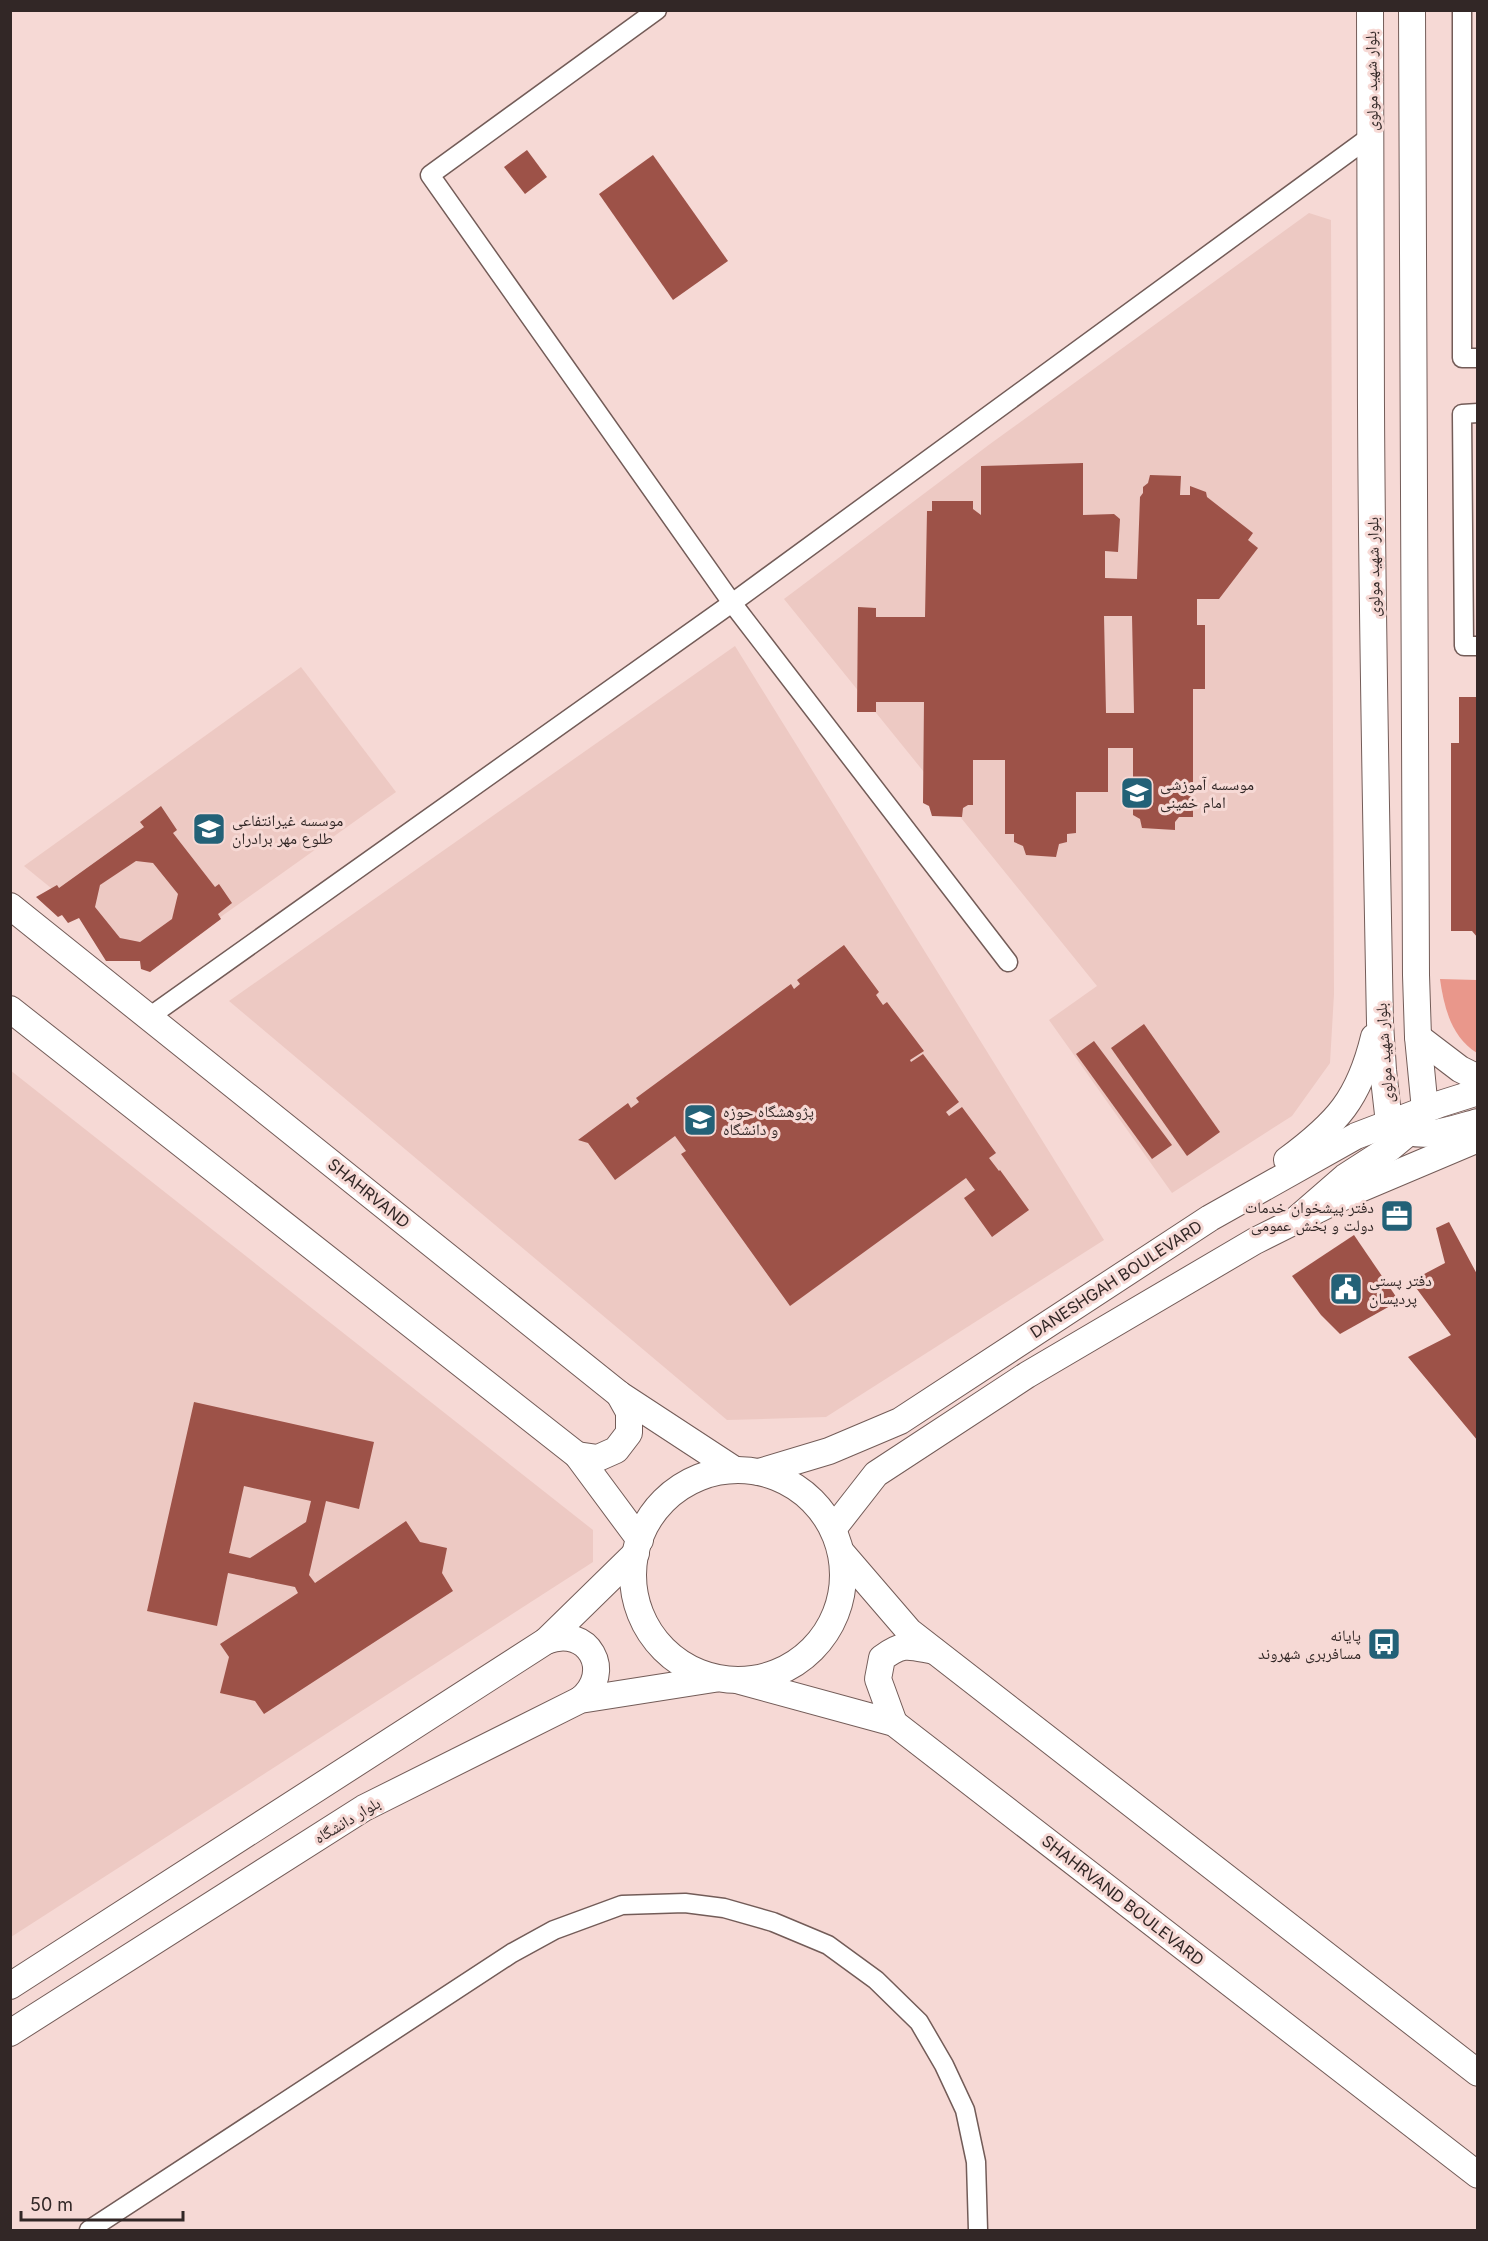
<svg xmlns="http://www.w3.org/2000/svg" width="1488" height="2241" font-family="Inter,'Noto Naskh Arabic',sans-serif">
<style>
.built{fill:#edc9c3}
.green{fill:#e9978b}
.building{fill:#9d5248;fill-rule:evenodd}
.lines{fill:none;stroke-linecap:round;stroke-linejoin:round}
.minor-casing{stroke:#735c58;stroke-width:21}
.secondary-casing{stroke:#735c58;stroke-width:28}
.minor{stroke:#fff;stroke-width:18}
.secondary{stroke:#fff;stroke-width:26}
.labels{text-anchor:middle;stroke-width:6;stroke-linejoin:round;paint-order:stroke}
.street-label{font-size:16px;fill:#322726;stroke:#f6d9d5}
.poi-label{font-size:16px;fill:#322726;stroke:#f6d9d5;text-anchor:start}
</style>
<rect width="100%" height="100%" fill="#f6d9d5"/>
<g class="built">
<path d="M 1309,213 L 1331,220 L 1334,994 L 1330,1063 L 1292,1116 L 1172,1193 L 1049,1020 L 1097,986 L 784,599 L 990,444 Z"/>
<path d="M 735,646 L 1104,1240 L 826,1417 L 727,1420 L 229,1001 Z"/>
<path d="M 301,667 L 396,792 L 149,968 L 24,866 Z"/>
<path d="M 10,1070 L 593,1530 L 593,1562 L 11,1937 Z"/>
</g>
<path class="green" d="M 1440,979 L 1477,980 L 1477,1053 C 1451,1037 1444,1007 1440,979 Z"/>
<g class="building">
<path d="M 527,150 L 547,177 L 525,194 L 504,167 Z"/>
<path d="M 653,155 L 728,261 L 673,300 L 599,194 Z"/>
<path d="M 1083,463 L 1083,515 L 1114,514 L 1120,519 L 1118,552 L 1105,551 L 1105,578 L 1137,579 L 1140,497 L 1143,493 L 1143,487 L 1148,483 L 1150,475 L 1181,476 L 1180,495 L 1190,495 L 1190,486 L 1206,492 L 1207,497 L 1253,533 L 1248,540 L 1258,548 L 1219,599 L 1197,599 L 1197,625 L 1205,625 L 1205,689 L 1193,689 L 1193,817 L 1179,817 L 1175,822 L 1175,830 L 1142,828 L 1140,819 L 1133,815 L 1133,748 L 1108,748 L 1108,792 L 1076,792 L 1076,833 L 1067,834 L 1067,842 L 1059,844 L 1056,857 L 1026,855 L 1023,846 L 1014,842 L 1014,834 L 1005,834 L 1005,760 L 973,760 L 973,805 L 968,805 L 963,808 L 962,817 L 932,816 L 929,806 L 923,803 L 924,702 L 876,702 L 876,712 L 857,712 L 858,607 L 876,608 L 876,617 L 925,617 L 927,511 L 932,511 L 932,501 L 973,501 L 973,509 L 981,515 L 981,466 ZM 1104,616 L 1132,616 L 1134,713 L 1106,713 Z"/>
<path d="M 1459,697 L 1478,697 L 1478,938 L 1472,931 L 1451,931 L 1451,743 L 1459,743 Z"/>
<path d="M 161,806 L 177,830 L 173,833 L 215,887 L 219,884 L 232,903 L 218,914 L 221,919 L 150,972 L 141,969 L 140,961 L 106,961 L 79,918 L 68,923 L 62,915 L 58,917 L 36,897 L 57,885 L 59,888 L 144,827 L 140,822 ZM 136,861 L 153,863 L 178,894 L 172,919 L 140,942 L 120,938 L 95,907 L 100,885 Z"/>
<path d="M 844,945 L 879,992 L 876,995 L 883,1005 L 887,1002 L 924,1051 L 910,1060 L 911,1062 L 923,1054 L 959,1102 L 946,1112 L 949,1116 L 962,1107 L 996,1153 L 989,1158 L 999,1171 L 1000,1170 L 1029,1210 L 992,1237 L 964,1198 L 975,1190 L 966,1178 L 790,1306 L 681,1154 L 686,1151 L 675,1136 L 615,1180 L 588,1143 L 578,1140 L 628,1103 L 631,1108 L 639,1102 L 636,1098 L 791,984 L 794,989 L 800,984 L 797,980 Z"/>
<path d="M 1144,1024 L 1220,1132 L 1187,1156 L 1111,1048 Z"/>
<path d="M 1094,1041 L 1172,1145 L 1152,1159 L 1076,1054 Z"/>
<path d="M 1449,1222 L 1478,1276 L 1478,1441 L 1408,1357 L 1451,1335 L 1411,1281 L 1445,1263 L 1436,1228 Z"/>
<path d="M 1354,1235 L 1399,1301 L 1340,1334 L 1321,1315 L 1292,1276 Z"/>
<path d="M 194,1402 L 374,1442 L 359,1509 L 326,1501 L 309,1575 L 315,1583 L 406,1521 L 420,1542 L 447,1548 L 442,1573 L 453,1591 L 264,1714 L 255,1701 L 220,1693 L 229,1657 L 220,1644 L 298,1593 L 295,1587 L 228,1573 L 217,1626 L 147,1611 ZM 244,1486 L 311,1501 L 306,1522 L 250,1558 L 229,1553 Z"/>
</g>
<g class="lines">
<defs>
<g id="minor">
<path d="M 657,10 L 430,175 L 732,603 L 1008,962"/>
<path d="M 1462,10 L 1462,358 L 1478,358"/>
<path d="M 1478,413 L 1462,414 L 1464,646 L 1478,646"/>
<path d="M 149,1017 L 732,603 L 1371,136"/>
<path d="M 89,2230 L 512,1953 L 554,1930 L 622,1905 L 685,1903 L 724,1908 L 773,1922 L 828,1945 L 876,1980 L 919,2022 L 944,2065 L 965,2110 L 976,2162 L 978,2230"/>
</g>
<g id="secondary">
<path d="M 1370,10 C 1371,143 1370,275 1371,407 C 1372,613 1376,818 1380,1023 L 1383,1070 L 1389,1123"/>
<path d="M 10,906 L 619,1394 L 735,1470"/>
<path d="M 10,1009 L 577,1455 L 640,1540"/>
<path d="M 1418,1037 L 1460,1069 L 1478,1078"/>
<path d="M 1398,1128 C 1423,1141 1452,1129 1478,1122"/>
<path d="M 1287,1160 C 1337,1123 1359,1099 1374,1037"/>
<path d="M 1292,1223 L 1345,1177 L 1390,1148 L 1408,1133 L 1425,1110 L 1418,1037 L 1416,975 L 1412,10"/>
<path d="M 577,1455 L 598,1458 L 616,1450 L 629,1433 L 629,1412 L 619,1394"/>
<circle cx="738" cy="1575" r="105"/>
<path d="M 759,1472 L 829,1451 L 900,1421 L 1210,1218 L 1356,1136 L 1440,1104 L 1478,1092"/>
<path d="M 833,1529 L 876,1474 L 1027,1375 L 1255,1241 L 1355,1191 L 1478,1139"/>
<path d="M 841,1552 L 909,1631 L 1478,2073"/>
<path d="M 546,1641 C 588,1624 615,1672 580,1700"/>
<path d="M 740,1681 L 894,1723 L 1478,2175"/>
<path d="M 894,1723 L 878,1679 L 882,1658 C 904,1642 908,1646 934,1651"/>
<path d="M 10,1986 L 546,1641 L 636,1553"/>
<path d="M 10,2033 L 364,1808 L 580,1700 L 714,1679"/>
</g>
</defs>
<use href="#minor" class="minor-casing"/>
<use href="#secondary" class="secondary-casing"/>
<use href="#minor" class="minor"/>
<use href="#secondary" class="secondary"/>
</g>
<defs>
<symbol id="university-square" viewBox="-11 -11 22 22"><rect x="-9" y="-9" width="18" height="18" rx="4" fill="#236177" stroke="#f6d9d5"/><path d="M0-5L7-2L0 1L-7-2ZM-4 1L0 2.5L4 1V4Q0 6-4 4Z" fill="#fff"/></symbol>
<symbol id="office-square" viewBox="-11 -11 22 22"><rect x="-9" y="-9" width="18" height="18" rx="4" fill="#236177" stroke="#f6d9d5"/><path d="M-6-3h4V-5.5h4V-3h4V5H-6ZM-1-4.5V-3h2v-1.5ZM-6 0V1H6V0Z" fill="#fff"/></symbol>
<symbol id="civic-square" viewBox="-11 -11 22 22"><rect x="-9" y="-9" width="18" height="18" rx="4" fill="#236177" stroke="#f6d9d5"/><path d="M-.6-6.5H3V-4.5H.6V-3L4-1V1h2V6H-6V1h2V-1L-.6-3ZM-1.2 2.5V6h2.4V2.5Z" fill="#fff"/></symbol>
<symbol id="bus-square" viewBox="-11 -11 22 22"><rect x="-9" y="-9" width="18" height="18" rx="4" fill="#236177" stroke="#f6d9d5"/><path d="M-5-6H5V4H4V6H2V4H-2V6H-4V4H-5ZM-3.5-4V0h7V-4ZM-3.5 1.2v1.5H-2V1.2ZM2 1.2v1.5H3.5V1.2Z" fill="#fff"/></symbol>
</defs>
<g fill-rule="evenodd">
<use href="#university-square" x="1118" y="774" width="38" height="38"/>
<use href="#university-square" x="190" y="810" width="38" height="38"/>
<use href="#university-square" x="681" y="1101" width="38" height="38"/>
<use href="#office-square" x="1378" y="1197" width="38" height="38"/>
<use href="#civic-square" x="1327" y="1270" width="38" height="38"/>
<use href="#bus-square" x="1365" y="1625" width="38" height="38"/>
</g>
<g class="labels">
<g class="street-label">
<text transform="translate(1371 81) rotate(-91)" y="6">بلوار شهید مولوی</text>
<text transform="translate(1373 567) rotate(-91)" y="6">بلوار شهید مولوی</text>
<text transform="translate(1384 1053) rotate(-94)" y="6">بلوار شهید مولوی</text>
<text transform="translate(369 1193) rotate(39)" y="6">SHAHRVAND</text>
<text transform="translate(1116 1279) rotate(-33)" y="6">DANESHGAH BOULEVARD</text>
<text transform="translate(347 1820) rotate(-31)" y="6">بلوار دانشگاه</text>
<text transform="translate(1123 1900) rotate(38)" y="6">SHAHRVAND BOULEVARD</text>
</g>
<g class="poi-label">
<text x="1160" y="790">موسسه آموزشی<tspan x="1160" dy="18">امام خمینی</tspan></text>
<text x="232" y="826">موسسه غیرانتفاعی<tspan x="232" dy="18">طلوع مهر برادران</tspan></text>
<text x="723" y="1117">پژوهشگاه حوزه<tspan x="723" dy="18">و دانشگاه</tspan></text>
<text x="1374" y="1213" text-anchor="end">دفتر پیشخوان خدمات<tspan x="1374" dy="18">دولت و بخش عمومی</tspan></text>
<text x="1369" y="1286">دفتر پستی<tspan x="1369" dy="18">پردیسان</tspan></text>
<text x="1361" y="1641" text-anchor="end">پایانه<tspan x="1361" dy="18">مسافربری شهروند</tspan></text>
</g>
</g>
<rect width="1488" height="2241" fill="none" stroke="#322726" stroke-width="24"/>
<path d="M21 2211v9h162v-9" fill="none" stroke="#322726" stroke-width="3"/>
<text x="30" y="2211" font-size="18" fill="#322726" stroke="#f6d9d5" stroke-width="4.5" paint-order="stroke">50 m</text>
</svg>
